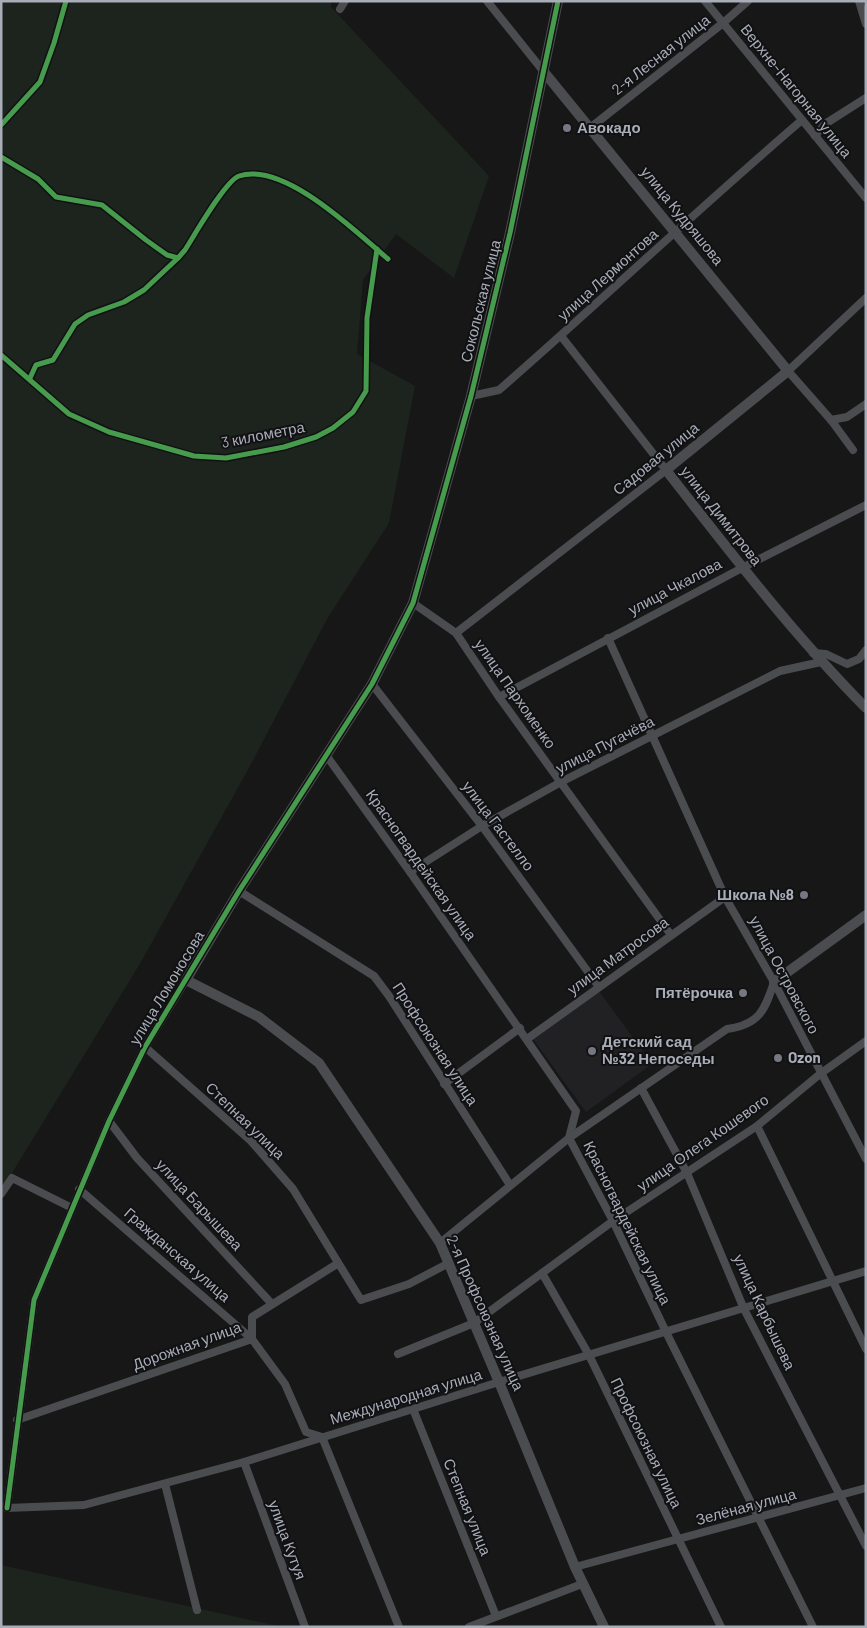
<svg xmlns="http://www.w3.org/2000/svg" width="867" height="1628" font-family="Barlow,sans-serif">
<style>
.built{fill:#212123}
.green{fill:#1d241e}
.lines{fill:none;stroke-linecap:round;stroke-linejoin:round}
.minor{stroke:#4b4c50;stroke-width:8}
.tertiary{stroke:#4b4c50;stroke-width:10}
.cycleway-casing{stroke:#111113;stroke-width:8}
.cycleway{stroke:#469c4c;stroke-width:5}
.poi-dot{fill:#757880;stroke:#111113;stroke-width:2}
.labels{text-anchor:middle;stroke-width:4;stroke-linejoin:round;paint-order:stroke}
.street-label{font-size:15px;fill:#a8adb8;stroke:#111113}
.poi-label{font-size:15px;font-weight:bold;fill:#a8adb8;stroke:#111113;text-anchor:start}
</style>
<rect width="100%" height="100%" fill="#171717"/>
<path class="built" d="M 599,991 L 652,1064 L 586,1112 L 533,1039 Z"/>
<g class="green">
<path d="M 1,1 L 331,1 L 331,7 L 489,176 L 454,278 L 396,234 L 363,280 L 357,354 L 415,386 L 389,523 L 327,619 L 250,766 L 141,962 L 1,1191 Z"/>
<path d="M 1,1565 L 282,1627 L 1,1627 Z"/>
</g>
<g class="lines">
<g class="minor">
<path d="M 487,1 L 544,72"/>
<path d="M 705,1 L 866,198"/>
<path d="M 859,1 L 866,24"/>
<path d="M 340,9 L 345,1"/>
<path d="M 590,128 L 723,23 L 748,1"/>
<path d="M 815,136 L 825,124 L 866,98"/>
<path d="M 471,396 L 499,390 C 601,301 699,208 802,120"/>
<path d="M 831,420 L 847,417 L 866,404"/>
<path d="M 853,450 L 831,420 L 788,371 L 866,298"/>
<path d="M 413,603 L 456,633 L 499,697 L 671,935"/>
<path d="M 456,633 L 666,470 L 561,336"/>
<path d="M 608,638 L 725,897 L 774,982 L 866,1159"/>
<path d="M 813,653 L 826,654 L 847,664 L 859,659 L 866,650"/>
<path d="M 372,684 L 482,826 L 599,987"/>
<path d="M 499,697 L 742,568 L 866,505"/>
<path d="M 326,755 L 410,872 L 576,1111 L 569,1138 L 613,1221 L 666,1332 L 813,1627"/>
<path d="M 410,872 L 482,826 L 561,782 L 780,671 L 821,662"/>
<path d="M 239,891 L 374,976 L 389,996 L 510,1185"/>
<path d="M 527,1039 L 725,897"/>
<path d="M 145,1047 L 251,1141 L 293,1189 L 361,1300 L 409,1284 L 449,1263"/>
<path d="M 444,1084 L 520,1028"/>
<path d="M 641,1088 L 687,1173 L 744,1309 L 866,1546"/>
<path d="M 109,1121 L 137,1158 L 272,1304"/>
<path d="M 757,1126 L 866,1349"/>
<path d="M 79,1189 L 252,1339 L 285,1384 L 306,1432 L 322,1437 L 399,1627"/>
<path d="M 1,1194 L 12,1178 L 72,1208"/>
<path d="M 440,1243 L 569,1138 L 727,1029 C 759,1025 765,1010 774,982"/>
<path d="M 542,1273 L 589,1355 L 721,1627"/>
<path d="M 398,1354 L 474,1323 L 613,1221 L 757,1126 L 820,1074 L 866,1041"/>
<path d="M 413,1409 L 496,1616"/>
<path d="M 17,1420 L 252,1339 L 252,1317 L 337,1264"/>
<path d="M 244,1462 L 305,1627"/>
<path d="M 165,1484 L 197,1610"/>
<path d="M 7,1508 L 84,1505 L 244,1462 L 499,1382 L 866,1271"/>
<path d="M 7,1508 L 34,1300 L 109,1121 L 145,1047 L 186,980"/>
<path d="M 575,1567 L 866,1488"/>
<path d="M 469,1627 L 582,1584"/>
</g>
<g class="tertiary">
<path d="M 558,1 L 510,233 L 471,396 L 413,603 L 372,684 L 239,891 L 186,980 L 259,1017 L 319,1063 L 440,1243 L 499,1382 L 575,1567 L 604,1627"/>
<path d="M 544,72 L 788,371 L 666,470 C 730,552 793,634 866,708"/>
<path d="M 774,982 L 866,915"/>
</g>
<defs>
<g id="cycleway">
<path d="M 1,125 L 40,82 L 54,43 L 66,1"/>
<path d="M 1,157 L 38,179 L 56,197 L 102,205 L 146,240 L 167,255 L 178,258 L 185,250 C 194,236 225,181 239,176 C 284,161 356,232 388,259"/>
<path d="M 1,355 L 69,414 L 109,432 L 194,456 L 226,458 L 284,447 L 316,437 L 333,428 L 353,412 L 366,391 L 367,318 L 377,249"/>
<path d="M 30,378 L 36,365 L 53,360 L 75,324 L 88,315 L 124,302 L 144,290 L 178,258"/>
<path d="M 7,1508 L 34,1300 L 109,1121 L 145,1047 L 239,891 L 372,684 L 413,603 L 471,396 L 510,233 L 558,1"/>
</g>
</defs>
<use href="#cycleway" class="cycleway-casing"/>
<use href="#cycleway" class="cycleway"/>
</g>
<g class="poi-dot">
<circle cx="567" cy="128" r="5"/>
<circle cx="804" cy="895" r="5"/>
<circle cx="743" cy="993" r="5"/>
<circle cx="592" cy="1051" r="5"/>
<circle cx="778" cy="1058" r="5"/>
</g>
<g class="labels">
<g class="street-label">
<text transform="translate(661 55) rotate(-38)" y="5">2-я Лесная улица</text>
<text transform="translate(796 91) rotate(51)" y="5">Верхне-Нагорная улица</text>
<text transform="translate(682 216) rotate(51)" y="5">улица Кудряшова</text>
<text transform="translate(608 275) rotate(-42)" y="5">улица Лермонтова</text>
<text transform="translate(481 301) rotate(-76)" y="5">Сокольская улица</text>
<text transform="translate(263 435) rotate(-11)" y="5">3 километра</text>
<text transform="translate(656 459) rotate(-39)" y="5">Садовая улица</text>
<text transform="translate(721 516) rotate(52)" y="5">улица Димитрова</text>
<text transform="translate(675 587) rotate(-28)" y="5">улица Чкалова</text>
<text transform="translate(515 694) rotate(55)" y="5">улица Пархоменко</text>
<text transform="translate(605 745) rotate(-27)" y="5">улица Пугачёва</text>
<text transform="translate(498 826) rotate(53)" y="5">улица Гастелло</text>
<text transform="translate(421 865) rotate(55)" y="5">Красногвардейская улица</text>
<text transform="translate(618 956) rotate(-36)" y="5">улица Матросова</text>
<text transform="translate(784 975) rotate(62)" y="5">улица Островского</text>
<text transform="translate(167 988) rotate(-59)" y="5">улица Ломоносова</text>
<text transform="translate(435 1044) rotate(57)" y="5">Профсоюзная улица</text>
<text transform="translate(245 1121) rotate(44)" y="5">Степная улица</text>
<text transform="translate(703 1143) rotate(-35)" y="5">улица Олега Кошевого</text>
<text transform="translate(199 1205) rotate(47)" y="5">улица Барышева</text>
<text transform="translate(627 1223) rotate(64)" y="5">Красногвардейская улица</text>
<text transform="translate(177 1255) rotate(41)" y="5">Гражданская улица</text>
<text transform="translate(764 1312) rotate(65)" y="5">улица Карбышева</text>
<text transform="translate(485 1313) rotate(66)" y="5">2-я Профсоюзная улица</text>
<text transform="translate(187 1346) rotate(-20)" y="5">Дорожная улица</text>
<text transform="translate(406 1397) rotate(-17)" y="5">Международная улица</text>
<text transform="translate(646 1443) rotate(64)" y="5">Профсоюзная улица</text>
<text transform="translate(467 1507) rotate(68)" y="5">Степная улица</text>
<text transform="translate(746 1507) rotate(-15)" y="5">Зелёная улица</text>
<text transform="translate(287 1540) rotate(70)" y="5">улица Кутуя</text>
</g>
<g class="poi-label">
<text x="577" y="133">Авокадо</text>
<text x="794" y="900" text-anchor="end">Школа №8</text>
<text x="733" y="998" text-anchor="end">Пятёрочка</text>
<text x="602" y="1047">Детский сад<tspan x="602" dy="17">№32 Непоседы</tspan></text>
<text x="788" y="1063">Ozon</text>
</g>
</g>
<rect width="867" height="1628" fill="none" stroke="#a8adb8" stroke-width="5"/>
</svg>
